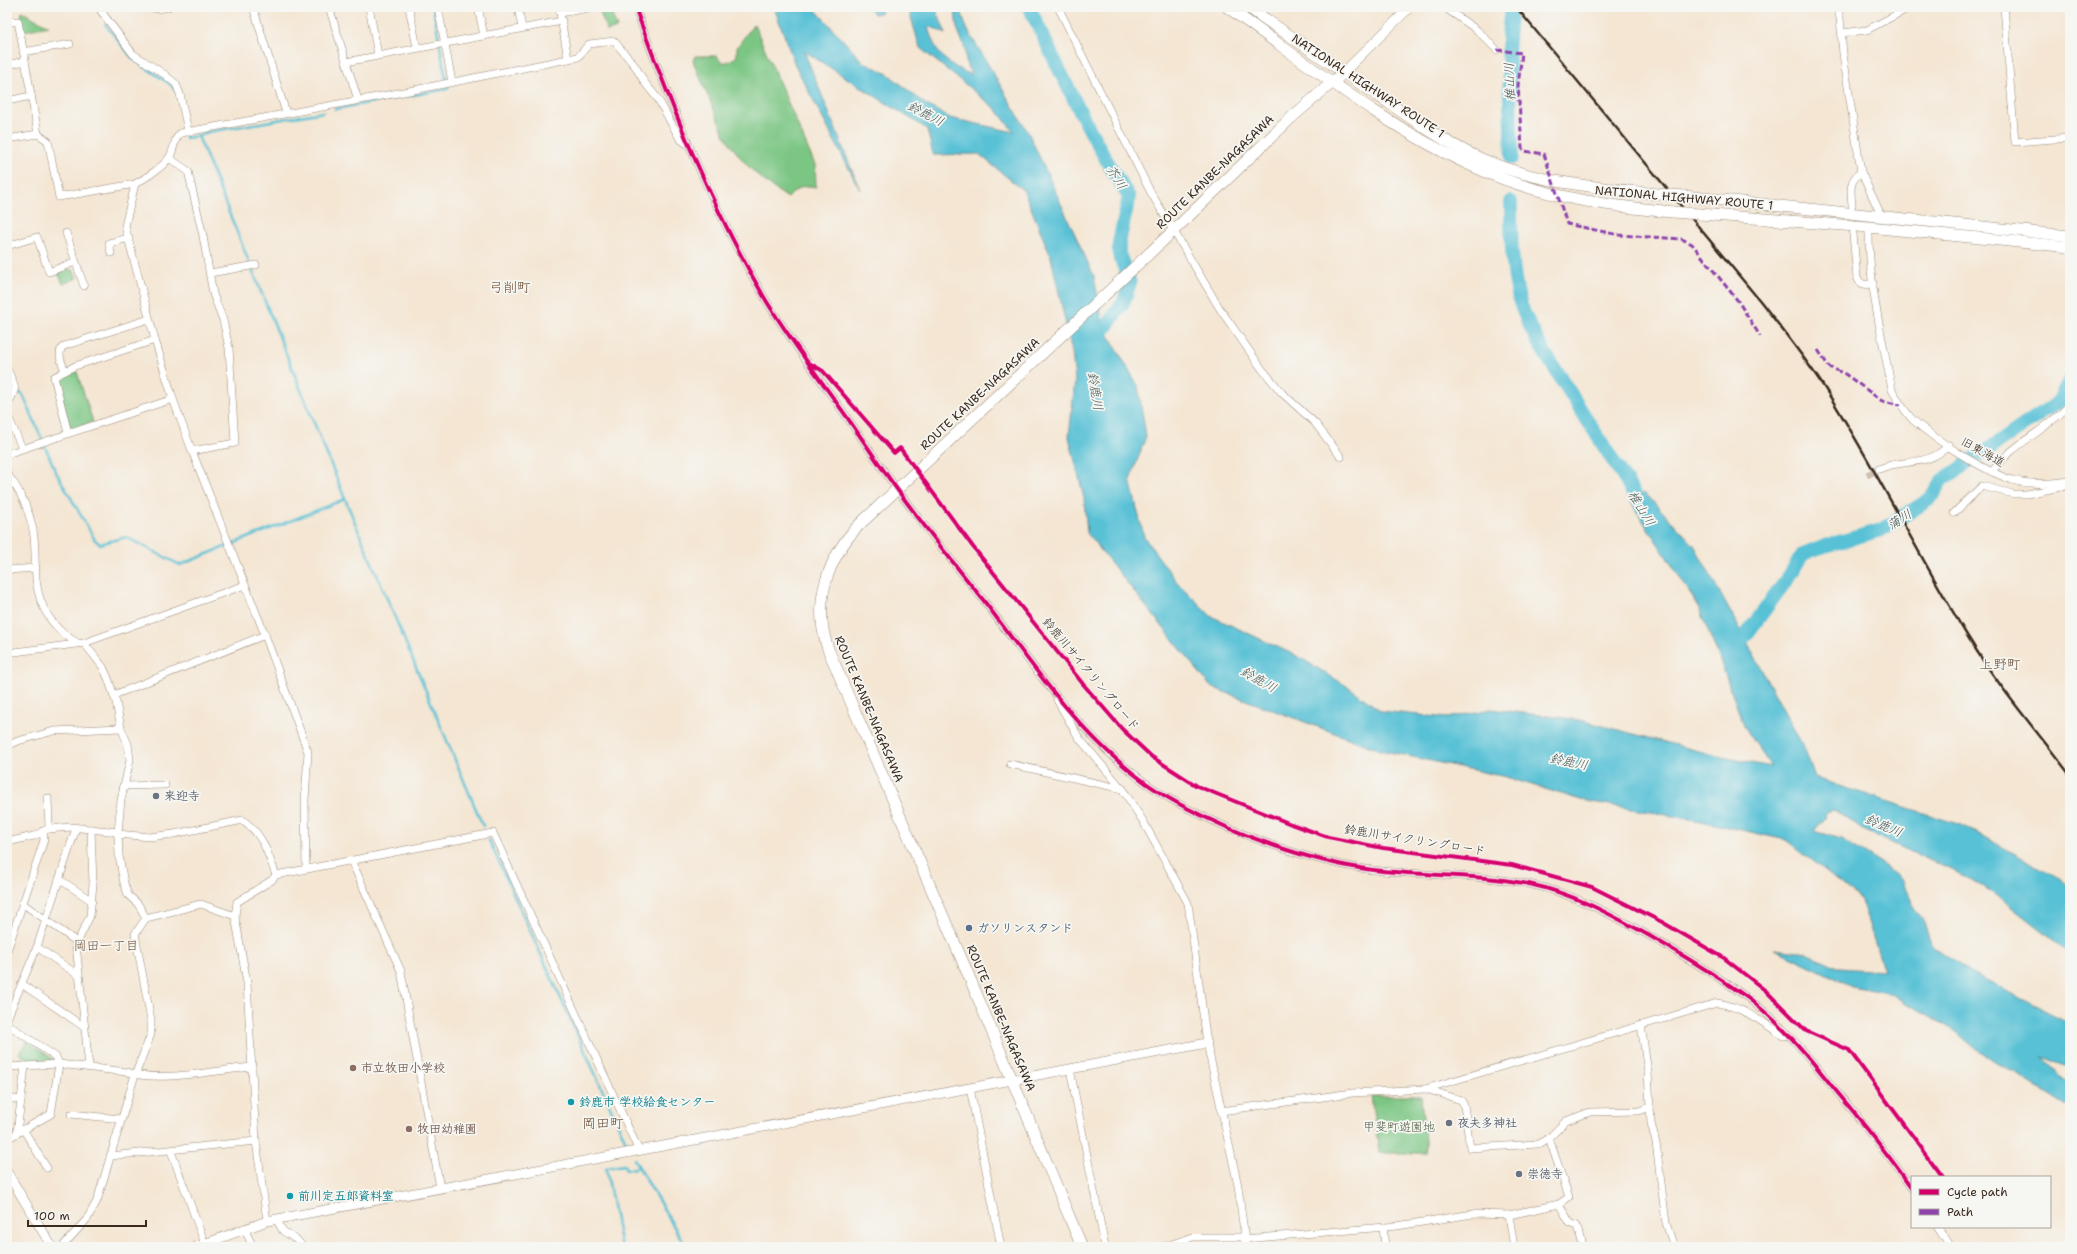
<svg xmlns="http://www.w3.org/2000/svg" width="2077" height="1254" font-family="'Shantell Sans','Klee One',sans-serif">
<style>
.green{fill:#7cc684;stroke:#5c7851}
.water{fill:#59c1d6;stroke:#4a767a}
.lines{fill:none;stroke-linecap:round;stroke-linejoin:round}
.stream{stroke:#59c1d6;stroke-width:2.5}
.river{stroke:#59c1d6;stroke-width:14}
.minor-tunnel{stroke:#cfc0af;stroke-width:7;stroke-dasharray:7 3.5;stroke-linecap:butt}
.minor-casing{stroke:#988878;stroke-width:8}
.tertiary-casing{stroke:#988878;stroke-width:10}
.primary-casing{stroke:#988878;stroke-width:12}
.trunk-casing{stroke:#988878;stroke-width:12}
.minor{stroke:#fff;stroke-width:7}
.tertiary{stroke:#fff;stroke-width:9}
.primary{stroke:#fff;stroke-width:11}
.trunk{stroke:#fff;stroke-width:11}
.rail{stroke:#3b2a1e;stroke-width:2.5}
.trunk-bridge-casing{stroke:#988878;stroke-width:12;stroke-linecap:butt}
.trunk-bridge{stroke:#fff;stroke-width:11}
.quiet{stroke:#8e44ad;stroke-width:3;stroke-dasharray:6 3;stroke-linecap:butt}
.cycleway-casing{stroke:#f6f6f2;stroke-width:6}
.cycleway{stroke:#d6006c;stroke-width:4}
.worship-dot{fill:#6b7280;stroke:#f6f6f2;stroke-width:1.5}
.service-dot{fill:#5c6f8a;stroke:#f6f6f2;stroke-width:1.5}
.education-dot{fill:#8d6e63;stroke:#f6f6f2;stroke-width:1.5}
.culture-dot{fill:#0f9aa8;stroke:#f6f6f2;stroke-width:1.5}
.labels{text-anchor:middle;stroke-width:3.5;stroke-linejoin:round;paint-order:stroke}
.street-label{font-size:12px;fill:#3b2a1e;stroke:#f6f6f2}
.worship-label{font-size:12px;font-weight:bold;fill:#5b616d;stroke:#f6f6f2;text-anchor:start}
.service-label{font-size:12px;font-weight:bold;fill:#4e5e75;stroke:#f6f6f2;text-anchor:start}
.education-label{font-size:12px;font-weight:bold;fill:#785e54;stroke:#f6f6f2;text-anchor:start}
.culture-label{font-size:12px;font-weight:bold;fill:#0d838f;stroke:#f6f6f2;text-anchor:start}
.park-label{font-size:12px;fill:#4e593d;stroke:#f6f6f2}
.water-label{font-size:13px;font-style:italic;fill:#445755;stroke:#f6f6f2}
.neighbourhood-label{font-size:13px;fill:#715238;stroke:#f6f6f2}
.quarter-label{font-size:14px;fill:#715238;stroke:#f6f6f2}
</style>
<rect width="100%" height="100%" fill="#f6f6f2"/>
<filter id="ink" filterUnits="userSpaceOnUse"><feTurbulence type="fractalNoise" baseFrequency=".025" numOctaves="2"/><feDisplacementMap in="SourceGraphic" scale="8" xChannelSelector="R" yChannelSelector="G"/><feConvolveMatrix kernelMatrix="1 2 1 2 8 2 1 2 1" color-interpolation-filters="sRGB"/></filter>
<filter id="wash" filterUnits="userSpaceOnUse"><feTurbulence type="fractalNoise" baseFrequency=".012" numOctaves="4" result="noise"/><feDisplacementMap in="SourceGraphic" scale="16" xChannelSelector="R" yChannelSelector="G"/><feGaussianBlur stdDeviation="0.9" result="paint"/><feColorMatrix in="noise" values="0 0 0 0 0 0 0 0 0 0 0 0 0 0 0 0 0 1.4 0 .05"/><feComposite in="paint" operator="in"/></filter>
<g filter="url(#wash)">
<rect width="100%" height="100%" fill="#f4e6d3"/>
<g class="green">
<path d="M 598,7 L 609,7 L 617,28 L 607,31 Z"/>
<path d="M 22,12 L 49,26 L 23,31 L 21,18 Z"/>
<path d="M 754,24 L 815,165 L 816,187 C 802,184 797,188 788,198 C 760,180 743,164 725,136 L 693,61 L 695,56 L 717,56 L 721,62 C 728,63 732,60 737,56 L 737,47 Z"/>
<path d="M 69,269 L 73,270 L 77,278 L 63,284 L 58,273 Z"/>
<path d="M 76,369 L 93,422 L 73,428 L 69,425 L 58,381 L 59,377 Z"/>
<path d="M 27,1041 L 53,1059 L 52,1063 L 31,1063 L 19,1053 Z"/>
<path d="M 1371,1096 L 1421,1096 L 1426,1153 L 1379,1153 Z"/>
</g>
<g class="water">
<path d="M 774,7 L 813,7 L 863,62 L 888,74 L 925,104 L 950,118 L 1014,132 L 996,109 L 920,48 L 908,7 L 935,7 L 946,34 L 934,28 L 928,27 C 936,55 946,64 972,75 L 966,63 L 965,48 L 957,28 L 955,11 L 952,7 L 960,7 L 966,27 L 1029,134 L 1094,276 L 1103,325 L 1138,386 L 1146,436 L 1130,480 L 1144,537 L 1176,581 L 1211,616 L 1299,657 L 1350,688 L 1381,711 L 1447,718 L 1491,709 L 1580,720 L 1722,757 L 1771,767 L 1744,726 L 1718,655 L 1696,602 L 1630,501 L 1644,492 L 1694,545 L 1804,748 L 1815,778 L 1964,826 L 2061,879 L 2070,887 L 2070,953 L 1991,891 L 1973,880 L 1861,829 L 1834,810 L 1826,812 L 1825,818 L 1815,831 L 1841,839 L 1881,863 L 1899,878 L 1924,923 L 1932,945 L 1972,974 L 2070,1023 L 2070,1068 L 2042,1057 L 2063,1079 L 2070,1083 L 2070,1108 L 1975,1048 L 1955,1031 L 1891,994 L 1852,986 L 1775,949 L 1807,953 L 1839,968 L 1884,971 L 1861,900 L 1786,840 L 1701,821 L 1581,800 L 1506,777 L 1380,750 L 1211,687 L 1087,533 L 1084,498 L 1069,437 L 1075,380 L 1072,352 L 1051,257 L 1024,191 L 979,154 L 933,155 L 927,129 L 804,51 L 860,190 L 795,65 Z"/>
<path d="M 870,7 L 880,7 L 882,12 L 874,14 Z"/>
</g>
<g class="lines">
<g class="stream">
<path d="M 433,7 L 446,79"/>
<path d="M 105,24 L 133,59 L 170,84 L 175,90"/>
<path d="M 335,109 L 447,89 L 449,86"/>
<path d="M 182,119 L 186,138 L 198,136 L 345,499 L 483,826"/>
<path d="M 198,136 L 208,132 L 323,112"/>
<path d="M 7,384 L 23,395 L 56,472 L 95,540 L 100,544 L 126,537 L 180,565 L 345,499"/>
<path d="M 489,840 L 628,1146"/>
<path d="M 634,1159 L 686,1247"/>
<path d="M 621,1247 L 606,1168 L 624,1165 L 626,1170 L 639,1167"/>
</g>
<g class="river">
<path d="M 1029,7 C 1060,71 1090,137 1129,197 L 1119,243 L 1119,254 L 1130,283 L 1123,303 L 1094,344"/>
<path d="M 1511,7 L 1508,38 L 1512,158"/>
<path d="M 1511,202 C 1511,235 1511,270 1520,302 C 1524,316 1532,329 1538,342 L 1646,513"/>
<path d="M 1733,653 L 1785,582 L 1803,554 L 1818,548 L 1881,530 L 1930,499 L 1941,481 L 2058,402 L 2070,381"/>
</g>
</g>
</g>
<g filter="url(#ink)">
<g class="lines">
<path class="minor-tunnel" d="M 1867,475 L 1879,469"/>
<defs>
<g id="minor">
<path d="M 98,7 L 133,54 L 164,74 L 176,84 L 180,94 L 188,131"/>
<path d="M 148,7 L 158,9 L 168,7"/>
<path d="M 253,7 L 286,113"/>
<path d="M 329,7 L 358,100"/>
<path d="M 369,7 L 378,55"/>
<path d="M 409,7 L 417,48"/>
<path d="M 438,7 L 452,82"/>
<path d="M 478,7 L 484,36"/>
<path d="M 518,7 L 522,28"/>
<path d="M 559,7 L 568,59"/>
<path d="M 635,7 C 672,108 712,209 767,302 C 793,344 823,383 851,423 C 867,446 882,469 899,492 C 926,529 955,565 984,601 C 1041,676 1096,760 1181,805 C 1237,835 1310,862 1373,870 C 1425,876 1478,874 1529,884 C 1572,893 1610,914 1648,935 C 1682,955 1717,975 1749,999 C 1781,1023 1807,1055 1832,1086 C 1860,1119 1887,1153 1912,1188"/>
<path d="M 1058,7 L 1150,191 L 1220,309 L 1262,369 L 1282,393 L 1315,423 L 1341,457"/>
<path d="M 1444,7 L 1477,30 L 1497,50"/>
<path d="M 1837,7 L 1840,18 L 1843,54 L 1861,172 L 1882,217"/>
<path d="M 2004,7 L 2015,142 L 2069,138"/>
<path d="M 560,13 L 594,7"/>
<path d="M 7,22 L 18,21 L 38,134"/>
<path d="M 1842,33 L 1867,30 L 1907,9 L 1908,7"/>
<path d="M 23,52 L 70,44"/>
<path d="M 346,62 L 562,21"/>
<path d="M 7,65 L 25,61"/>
<path d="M 7,101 L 31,96"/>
<path d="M 7,139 L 38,134 L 48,141 L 59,197 L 135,184 C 144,179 163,167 169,158 C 175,150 173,138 181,133 L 409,91 L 568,59 L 578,57 L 589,44 L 614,41 L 635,66 L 645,83 L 658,99 L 680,139 L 687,144"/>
<path d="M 169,158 L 188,171 L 203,236 L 213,294 L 223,320 L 229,348 L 235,443 L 192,451"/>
<path d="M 135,184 L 125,226 L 155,340 L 173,399 L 192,451 L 265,635 L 308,752 L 305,800 L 306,868"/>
<path d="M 1852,205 C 1851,192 1848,181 1861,172"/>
<path d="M 1869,227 C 1868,282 1882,336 1892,390 C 1898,400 1904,411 1913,420 C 1937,441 1982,470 2012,480 C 2031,485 2051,484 2070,481"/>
<path d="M 66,233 L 84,286"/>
<path d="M 1853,234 L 1857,278 C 1861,285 1865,285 1873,284"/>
<path d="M 7,246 L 37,237 L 49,272 L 75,262"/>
<path d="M 111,253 L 109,243 L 129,238"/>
<path d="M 210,273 L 256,265"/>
<path d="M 7,369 C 15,387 19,386 7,405"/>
<path d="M 65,371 C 62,363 56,352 64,346 L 149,319"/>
<path d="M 7,414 L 22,448"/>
<path d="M 68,433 L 54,377 L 75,366 L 155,340"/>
<path d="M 7,454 L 173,399"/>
<path d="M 1879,469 C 1904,458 1927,468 1949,445"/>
<path d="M 1992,472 C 2012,443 2047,431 2070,404"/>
<path d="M 7,474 C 20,490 29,510 33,530 C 37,550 33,571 38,591 C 43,614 58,633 78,643"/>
<path d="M 1954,513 L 1982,486 L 2013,494 L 2027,494 L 2070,485"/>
<path d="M 8,570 L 36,568"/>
<path d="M 84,643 L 245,585"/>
<path d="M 7,653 L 84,643 L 103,667 L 108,678 L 116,702 L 121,728 L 128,744 L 130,760 L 121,800 L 118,832 L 119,856 L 124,883 L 128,895 L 138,904 L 146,918"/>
<path d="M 114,695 L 265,635"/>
<path d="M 1057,700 L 1079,738 L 1123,790 L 1143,821 L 1188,903 L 1207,1043 L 1238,1186 L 1246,1247"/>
<path d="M 7,746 L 18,741 L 54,731 L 121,728"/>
<path d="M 1010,764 L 1123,789"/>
<path d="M 123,786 L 165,785"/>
<path d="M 48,798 L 49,829"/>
<path d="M 117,834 L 150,837 L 174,834 L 243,820 C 264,836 267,852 276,875"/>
<path d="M 7,842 L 34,836 L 48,829 L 71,827 L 118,832"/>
<path d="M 351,860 L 401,971 L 440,1188"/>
<path d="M 59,879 L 92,901"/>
<path d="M 22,903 L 77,942"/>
<path d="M 37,947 L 78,975"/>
<path d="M 7,951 L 44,840 L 43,831"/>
<path d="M 22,984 L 84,1027"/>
<path d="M 7,1019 L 37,947 L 76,828"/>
<path d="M 7,1024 L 56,1057 L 59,1064 L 51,1114 L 7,1139"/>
<path d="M 1641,1025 L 1648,1072 L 1651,1123 L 1656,1143 L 1666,1223 L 1674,1247"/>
<path d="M 7,1067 L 59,1064 L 127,1072 C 159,1083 217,1070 252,1067"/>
<path d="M 89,1067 L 76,945 L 90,916 L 93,884 L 91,829"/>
<path d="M 1070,1069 L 1105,1247"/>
<path d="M 970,1088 L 1001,1247"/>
<path d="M 1426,1089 L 1461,1100 L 1464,1105 L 1470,1148 L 1538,1144 L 1549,1138 L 1566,1121 L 1590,1112 L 1639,1111 L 1650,1107"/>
<path d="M 7,1098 L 21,1100"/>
<path d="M 1221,1111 L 1352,1093 L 1425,1089 L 1717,1003 C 1741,1006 1763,1022 1783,1036 L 1788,1035"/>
<path d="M 71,1114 L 121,1119"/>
<path d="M 23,1129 L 47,1168"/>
<path d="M 17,1133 L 25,1066"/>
<path d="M 1549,1138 L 1569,1197 L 1559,1204"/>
<path d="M 171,1151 L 206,1247"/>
<path d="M 110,1156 L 256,1141"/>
<path d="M 1509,1215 L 1514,1247"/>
<path d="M 276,1219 L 283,1231 L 297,1240 L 303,1247"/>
<path d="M 267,1221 L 256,1141 L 247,983 L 235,916 L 237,902 L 272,880 L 276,875 L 493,833 L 639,1151"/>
<path d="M 1383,1227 L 1385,1247"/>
<path d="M 1938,1227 L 1951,1247"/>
<path d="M 244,1228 L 253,1247"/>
<path d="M 1244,1239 L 1397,1226 L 1473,1214 L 1509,1215 L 1559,1204 L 1570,1223 L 1577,1226 L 1582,1247"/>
<path d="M 62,1247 L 87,1219 L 97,1201 L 134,1078 L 151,1034 L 151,1020 L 135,934 L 146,918 L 201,904 L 235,916"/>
<path d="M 1163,1247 L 1193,1237 L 1244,1237"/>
</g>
<g id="tertiary">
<path d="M 1343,73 L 1410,7"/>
<path d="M 7,1172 L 52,1247"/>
<path d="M 196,1247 L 267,1221 L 1207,1043"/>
</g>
<path id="primary" d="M 1082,1247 L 968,974 L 828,649 C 812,603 827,558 860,524 L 1170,234 L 1291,118 L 1343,73"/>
<g id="trunk">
<path d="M 1227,7 C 1308,64 1388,129 1479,169 C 1541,197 1607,206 1673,212"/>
<path d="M 1248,7 C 1294,39 1340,70 1386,101 C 1415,121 1445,142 1477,157 C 1533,183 1596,187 1657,194"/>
<path d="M 1684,196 L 2070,236"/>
<path d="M 1699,214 L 1869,227 L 2070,247"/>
</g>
</defs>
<use href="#minor" class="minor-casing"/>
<use href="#tertiary" class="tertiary-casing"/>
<use href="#primary" class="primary-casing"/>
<use href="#trunk" class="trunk-casing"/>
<use href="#minor" class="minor"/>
<use href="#tertiary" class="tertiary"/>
<use href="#primary" class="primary"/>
<use href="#trunk" class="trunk"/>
<path class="rail" d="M 1516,7 L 1761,302 C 1783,330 1805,358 1824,387 C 1876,468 1918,555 1968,637 C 1997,685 2036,730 2070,775"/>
<defs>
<g id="trunk-bridge">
<path d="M 1657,194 L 1684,196"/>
<path d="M 1673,212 L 1699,214"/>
</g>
</defs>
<use href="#trunk-bridge" class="trunk-bridge-casing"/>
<use href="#trunk-bridge" class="trunk-bridge"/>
<g class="quiet">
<path d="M 1497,50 L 1522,53 L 1518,85 L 1522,148 L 1524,151 L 1544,154 L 1567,224 L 1619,235 L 1682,239 L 1692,244 L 1738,301 L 1760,336"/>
<path d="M 1818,350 L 1829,367 L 1845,374 L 1882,401 L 1901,405"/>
</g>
<defs>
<g id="cycleway">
<path d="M 635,7 C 672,108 712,209 767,302 C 793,344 823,383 851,423 C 867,446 882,469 899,492 C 926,529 955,565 984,601 C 1041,676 1096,760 1181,805 C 1237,835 1310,862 1373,870 C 1425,876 1478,874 1529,884 C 1572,893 1610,914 1648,935 C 1682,955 1717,975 1749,999 C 1781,1023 1807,1055 1832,1086 C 1860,1119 1887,1153 1912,1188"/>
<path d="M 811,364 L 823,371 L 894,453 L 900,448 L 973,547 L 1083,684 L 1122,729 L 1152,757 L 1197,786 L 1291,824 L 1328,837 L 1383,848 L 1512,865 L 1592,887 L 1662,922 L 1724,958 L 1766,991 L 1806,1031 L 1849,1050 L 1943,1177"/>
</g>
</defs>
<use href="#cycleway" class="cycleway-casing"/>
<use href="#cycleway" class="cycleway"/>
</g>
</g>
<g class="worship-dot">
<circle cx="156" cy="796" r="4"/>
<circle cx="1449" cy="1123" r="4"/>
<circle cx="1519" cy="1174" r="4"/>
</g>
<circle class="service-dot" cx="969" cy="928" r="4"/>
<g class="education-dot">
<circle cx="353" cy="1068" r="4"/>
<circle cx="409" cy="1129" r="4"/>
</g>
<g class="culture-dot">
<circle cx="571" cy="1102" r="4"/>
<circle cx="290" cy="1196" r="4"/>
</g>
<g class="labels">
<g class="street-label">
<text transform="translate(1368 86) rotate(33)" y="4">NATIONAL HIGHWAY ROUTE 1</text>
<text transform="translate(1215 172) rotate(-44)" y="4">ROUTE KANBE-NAGASAWA</text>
<text transform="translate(1684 198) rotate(5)" y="4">NATIONAL HIGHWAY ROUTE 1</text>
<text transform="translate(980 394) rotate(-43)" y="4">ROUTE KANBE-NAGASAWA</text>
<text transform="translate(1983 452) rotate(29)" y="4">旧東海道</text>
<text transform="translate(1091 674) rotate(50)" y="4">鈴鹿川サイクリングロード</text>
<text transform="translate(869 709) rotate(67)" y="4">ROUTE KANBE-NAGASAWA</text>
<text transform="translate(1415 840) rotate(9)" y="4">鈴鹿川サイクリングロード</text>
<text transform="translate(1001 1018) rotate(67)" y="4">ROUTE KANBE-NAGASAWA</text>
</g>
<g class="worship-label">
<text x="164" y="800">来迎寺</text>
<text x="1457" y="1127">夜夫多神社</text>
<text x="1527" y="1178">崇徳寺</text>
</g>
<g class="service-label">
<text x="977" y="932">ガソリンスタンド</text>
</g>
<g class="education-label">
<text x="361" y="1072">市立牧田小学校</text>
<text x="417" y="1133">牧田幼稚園</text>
</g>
<g class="culture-label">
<text x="579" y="1106">鈴鹿市 学校給食センター</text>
<text x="298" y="1200">前川定五郎資料室</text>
</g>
<g class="park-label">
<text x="1399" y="1131">甲斐町遊園地</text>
</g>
<g class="water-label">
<text transform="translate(1509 82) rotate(-92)" y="5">椎山川</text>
<text transform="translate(926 113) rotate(28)" y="5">鈴鹿川</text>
<text transform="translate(1117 177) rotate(58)" y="5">芥川</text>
<text transform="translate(1096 391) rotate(81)" y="5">鈴鹿川</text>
<text transform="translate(1642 508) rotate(58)" y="5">椎山川</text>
<text transform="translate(1899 519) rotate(-32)" y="5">蒲川</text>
<text transform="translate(1259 679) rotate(30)" y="5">鈴鹿川</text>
<text transform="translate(1569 761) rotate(12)" y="5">鈴鹿川</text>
<text transform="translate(1884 825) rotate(23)" y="5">鈴鹿川</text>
</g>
<g class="neighbourhood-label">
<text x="106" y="950">岡田一丁目</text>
</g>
<g class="quarter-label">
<text x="510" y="292">弓削町</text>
<text x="2000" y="669">上野町</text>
<text x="603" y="1128">岡田町</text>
</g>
</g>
<rect width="2077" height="1254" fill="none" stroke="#f6f6f2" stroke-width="24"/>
<rect x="1911" y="1176" width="140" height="52" fill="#f6f6f2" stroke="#aba49d"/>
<rect x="1919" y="1189" width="20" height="6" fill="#d6006c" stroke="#aba49d"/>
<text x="1947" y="1196" font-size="12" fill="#3b2a1e">Cycle path</text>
<rect x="1919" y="1209" width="20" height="6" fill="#8e44ad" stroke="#aba49d"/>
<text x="1947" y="1216" font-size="12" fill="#3b2a1e">Path</text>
<path d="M28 1220v6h118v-6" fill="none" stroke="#3b2a1e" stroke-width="2"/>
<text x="34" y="1220" font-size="12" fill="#3b2a1e" stroke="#f6f6f2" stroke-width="3" paint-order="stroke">100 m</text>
</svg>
